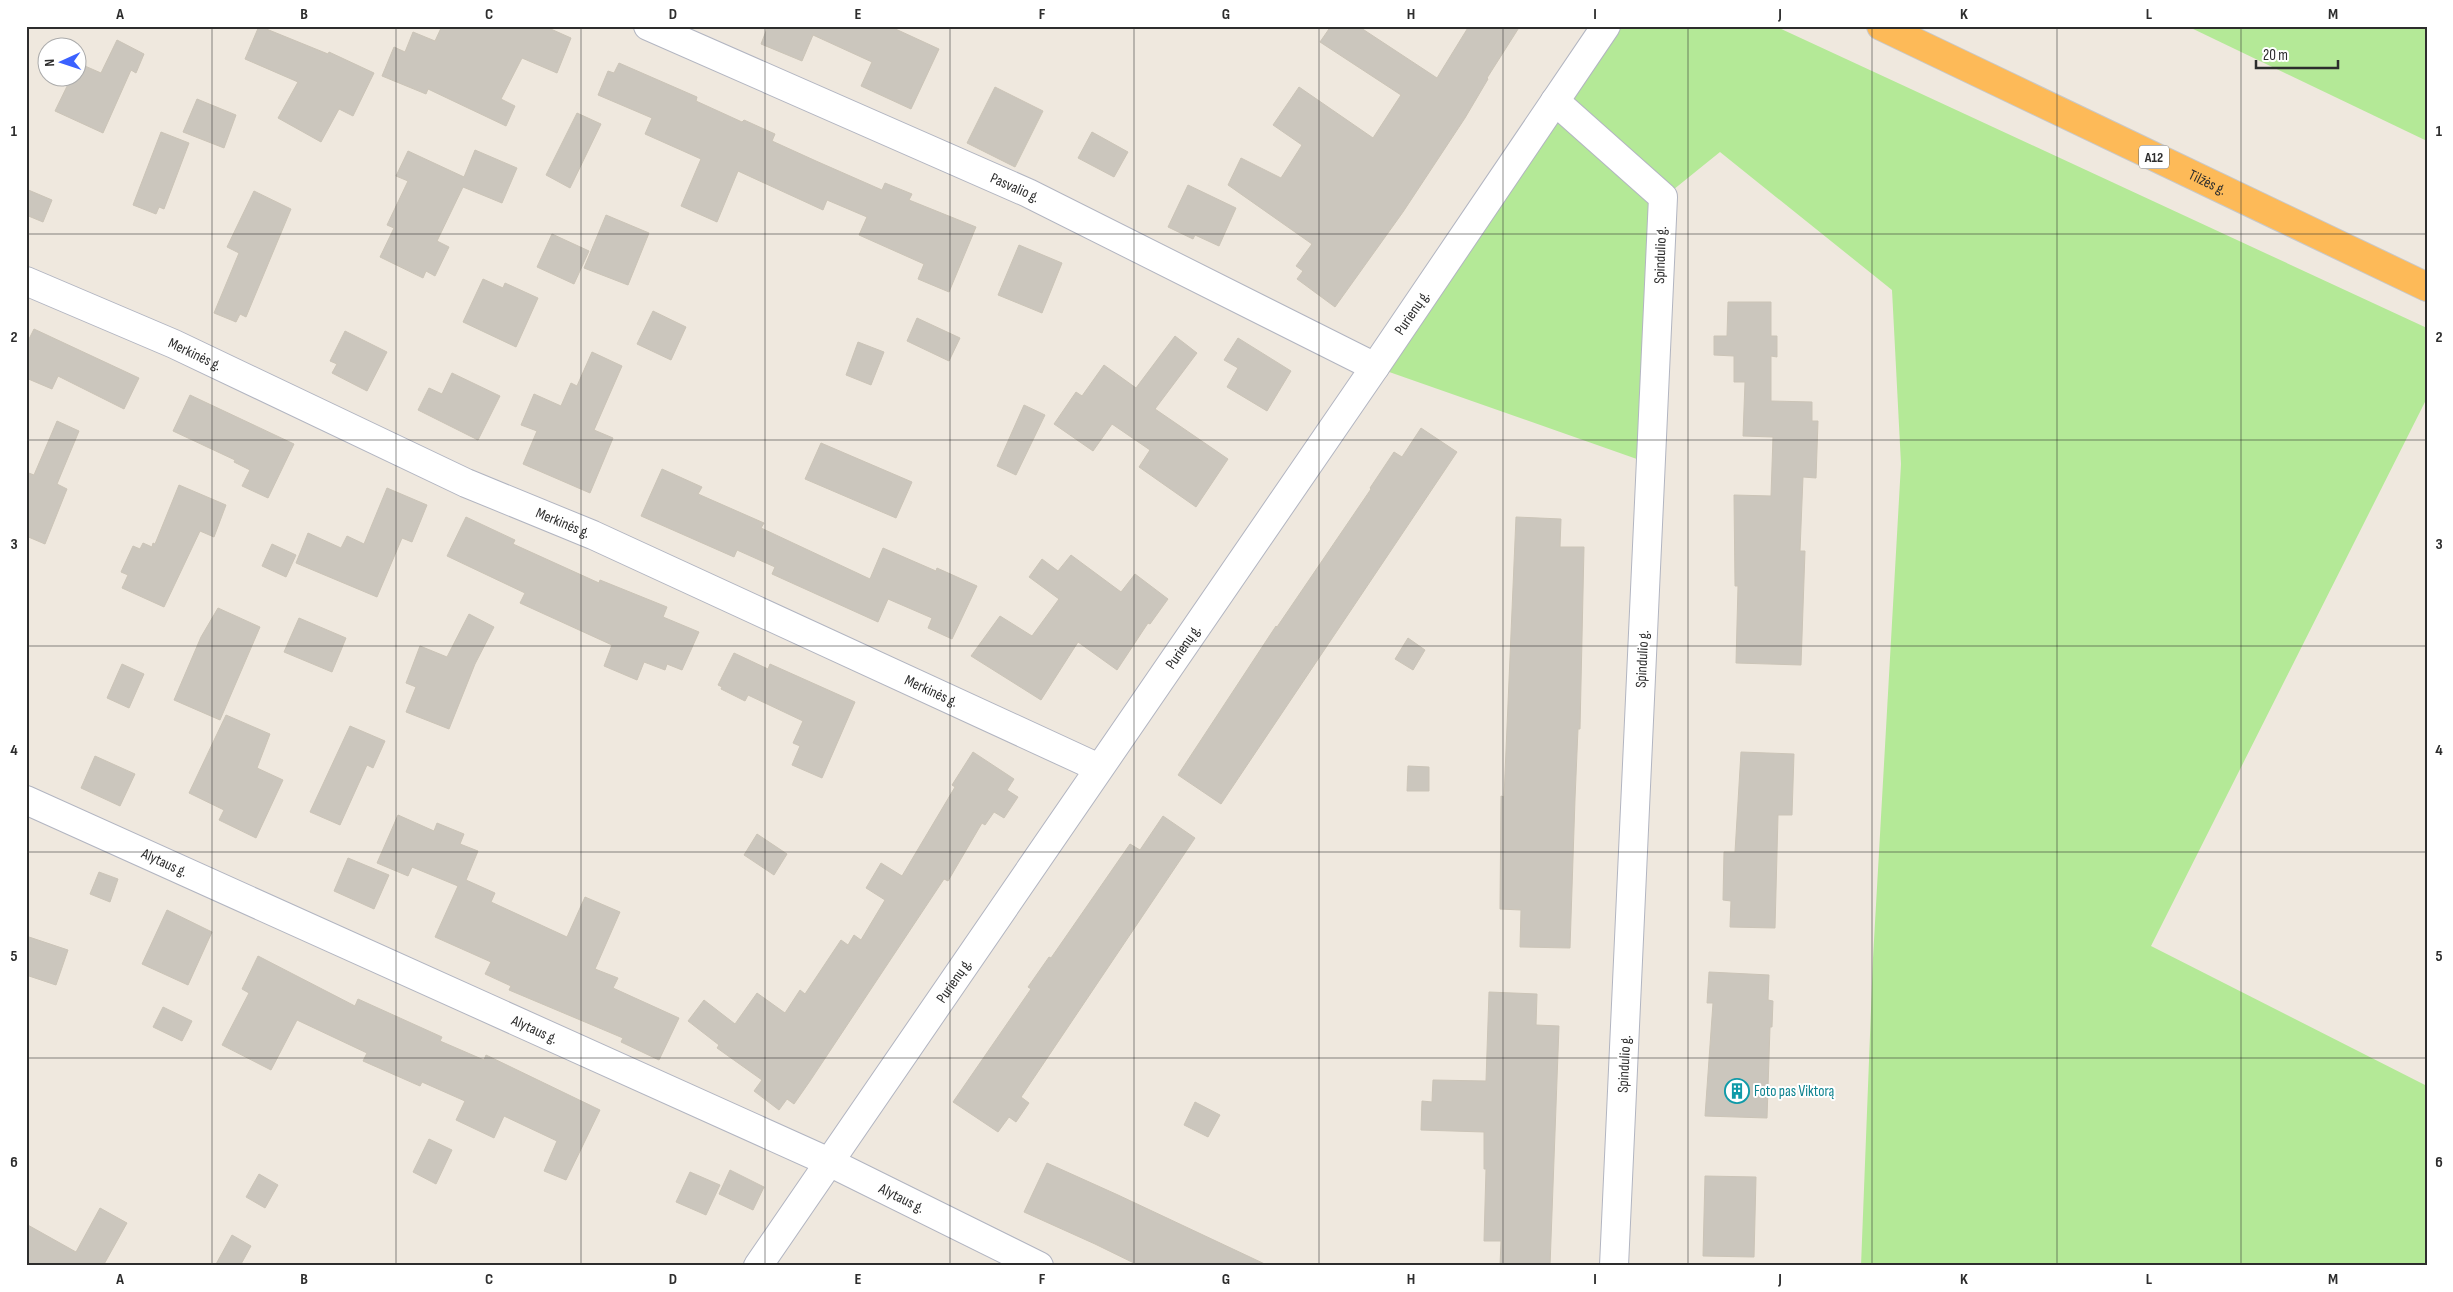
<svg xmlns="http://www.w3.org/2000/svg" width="2453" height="1292" font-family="'Sofia Sans Condensed',sans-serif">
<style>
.green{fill:#b4e997}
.building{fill:#cbc6bd;stroke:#cbc4b7}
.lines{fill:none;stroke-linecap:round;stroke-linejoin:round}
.minor-casing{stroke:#b2b5c1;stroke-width:30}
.trunk-casing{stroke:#c8c8c8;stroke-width:30}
.minor{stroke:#fff;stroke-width:28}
.trunk{stroke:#fdba58;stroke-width:28}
.grid{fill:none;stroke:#2d2d2d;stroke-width:1;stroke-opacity:0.55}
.labels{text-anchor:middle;stroke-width:4;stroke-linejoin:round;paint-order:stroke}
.shield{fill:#fff;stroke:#6c6c6c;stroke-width:1}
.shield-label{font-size:14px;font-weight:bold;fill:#2d2d2d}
.street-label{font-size:15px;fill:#2d2d2d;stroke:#fff}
.culture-label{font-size:15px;fill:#0d838f;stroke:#fff;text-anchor:start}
.neatline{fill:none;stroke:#2d2d2d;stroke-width:2}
.grid-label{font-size:16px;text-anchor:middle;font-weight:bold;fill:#2d2d2d}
</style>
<rect width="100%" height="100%" fill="#efe8de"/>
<g class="green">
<path d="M 1606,26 L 1775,26 L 2427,328 L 2427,398 L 2151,946 L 2427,1086 L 2427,1266 L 1861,1266 L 1873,958 L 1901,464 L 1892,290 L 1720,152 L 1663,198 L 1651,464 L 1375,367 Z"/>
<path d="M 2187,26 L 2427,26 L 2427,141 Z"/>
</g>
<g class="building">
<path d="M 259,26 L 328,54 L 329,52 L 374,73 L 353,116 L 339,109 L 321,142 L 278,118 L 298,82 L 245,59 Z"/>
<path d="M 442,26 L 544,26 L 571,38 L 557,73 L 522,58 L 501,99 L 515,106 L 506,126 L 428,89 L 426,94 L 382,76 L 394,47 L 405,52 L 413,32 L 435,41 Z"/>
<path d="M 768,26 L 889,26 L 939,49 L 911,109 L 861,86 L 872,62 L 813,35 L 802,61 L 761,44 Z"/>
<path d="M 1331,26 L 1358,26 L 1437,78 L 1469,26 L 1520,26 L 1487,78 L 1488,79 L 1465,118 L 1403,212 L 1335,307 L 1297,279 L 1303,271 L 1296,266 L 1312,244 L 1228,185 L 1241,158 L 1281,178 L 1302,145 L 1273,125 L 1299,87 L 1373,138 L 1401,95 L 1320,42 Z"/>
<path d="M 117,40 L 144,54 L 136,73 L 131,70 L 103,133 L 55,111 L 71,78 L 78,78 L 78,63 L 101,73 Z"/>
<path d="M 619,63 L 697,97 L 696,101 L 742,122 L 744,120 L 775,134 L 772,141 L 816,161 L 882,190 L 885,183 L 912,194 L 909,200 L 976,227 L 949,292 L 918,279 L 924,264 L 859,235 L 867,217 L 827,200 L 823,210 L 738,171 L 717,222 L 681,206 L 701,159 L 645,134 L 652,118 L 598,95 L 608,71 L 614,73 Z"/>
<path d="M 995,87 L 1043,111 L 1015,167 L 967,143 Z"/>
<path d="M 197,99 L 236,115 L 224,148 L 183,132 Z"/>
<path d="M 577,113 L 601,124 L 570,188 L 546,175 Z"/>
<path d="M 161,132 L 189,143 L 164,209 L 159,207 L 156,214 L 133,205 Z"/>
<path d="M 1092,132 L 1128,152 L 1114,177 L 1078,158 Z"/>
<path d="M 475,150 L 517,168 L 502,203 L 463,187 L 437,241 L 449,247 L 435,276 L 426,271 L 423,278 L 380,257 L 394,228 L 387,225 L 408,181 L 396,176 L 408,151 L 464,177 Z"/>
<path d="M 1188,185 L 1236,208 L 1219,246 L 1195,235 L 1193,239 L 1168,227 Z"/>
<path d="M 26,189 L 52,200 L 43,222 L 26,215 Z"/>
<path d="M 254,191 L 291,209 L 246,317 L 240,314 L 236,322 L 214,313 L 239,253 L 227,247 Z"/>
<path d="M 606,215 L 649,233 L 628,285 L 584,268 Z"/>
<path d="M 552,234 L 589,251 L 574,284 L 537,267 Z"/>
<path d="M 1019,245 L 1062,263 L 1042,313 L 998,295 Z"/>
<path d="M 483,279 L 503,288 L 505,283 L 538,298 L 516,347 L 463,322 Z"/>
<path d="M 1728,302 L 1771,302 L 1771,336 L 1777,336 L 1777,357 L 1771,356 L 1771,401 L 1812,402 L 1812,421 L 1818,421 L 1816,478 L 1803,477 L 1800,551 L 1805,551 L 1801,665 L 1736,663 L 1738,586 L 1735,586 L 1734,495 L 1771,496 L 1773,437 L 1743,436 L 1745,382 L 1734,382 L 1734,356 L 1714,355 L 1714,336 L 1727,336 Z"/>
<path d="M 653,311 L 686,327 L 671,360 L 637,344 Z"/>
<path d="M 917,318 L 960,338 L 949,361 L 907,341 Z"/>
<path d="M 34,329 L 139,378 L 124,409 L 58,376 L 52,389 L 26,378 L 26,345 Z"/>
<path d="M 345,331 L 387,352 L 367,391 L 332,373 L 337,364 L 330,361 Z"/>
<path d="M 1175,336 L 1197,353 L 1155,409 L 1228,459 L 1196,507 L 1139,467 L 1150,450 L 1112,424 L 1093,451 L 1054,424 L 1076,392 L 1082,396 L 1104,365 L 1136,388 Z"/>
<path d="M 1238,338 L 1291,371 L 1267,411 L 1227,387 L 1238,368 L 1224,360 Z"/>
<path d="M 858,342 L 884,352 L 871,385 L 846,375 Z"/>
<path d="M 592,352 L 622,366 L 594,430 L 613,438 L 590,493 L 523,464 L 537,431 L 521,425 L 534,394 L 561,406 L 571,383 L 577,386 Z"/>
<path d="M 452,373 L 500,396 L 478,440 L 418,410 L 429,388 L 442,394 Z"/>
<path d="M 190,395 L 294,444 L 268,498 L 242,486 L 250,470 L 234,462 L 235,460 L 173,431 Z"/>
<path d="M 1024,405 L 1045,415 L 1016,475 L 997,466 Z"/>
<path d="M 57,421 L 79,431 L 57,484 L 67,489 L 45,544 L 26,536 L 26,472 L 34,475 Z"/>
<path d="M 1421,428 L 1457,452 L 1221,804 L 1178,775 L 1276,626 L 1277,627 L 1371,489 L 1370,488 L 1394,452 L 1402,457 Z"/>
<path d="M 821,443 L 912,482 L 896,518 L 805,479 Z"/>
<path d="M 662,469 L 702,487 L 698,494 L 764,523 L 761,528 L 870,579 L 883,548 L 936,571 L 937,568 L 977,586 L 952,639 L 928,628 L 932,618 L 888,599 L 878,622 L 772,574 L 775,567 L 737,550 L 734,557 L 641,516 Z"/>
<path d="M 179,485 L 226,505 L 214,537 L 200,531 L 164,607 L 122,588 L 128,575 L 121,572 L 133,546 L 140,549 L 143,543 L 152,547 L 153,543 L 155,544 Z"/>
<path d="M 387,488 L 427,505 L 412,542 L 402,538 L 377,597 L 296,563 L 308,533 L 341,548 L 347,536 L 364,544 Z"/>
<path d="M 466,517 L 515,540 L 513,544 L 599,583 L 600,580 L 667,607 L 663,617 L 699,632 L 682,670 L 667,664 L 665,670 L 644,662 L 637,680 L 604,666 L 612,645 L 520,603 L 525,593 L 447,556 Z"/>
<path d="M 1516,517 L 1561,519 L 1560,547 L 1584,547 L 1580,729 L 1578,729 L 1575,799 L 1570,948 L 1520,947 L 1521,910 L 1500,909 L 1501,796 L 1504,797 Z"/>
<path d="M 272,544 L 296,555 L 286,577 L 262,566 Z"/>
<path d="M 1071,555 L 1121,592 L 1135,574 L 1168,599 L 1150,624 L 1148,623 L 1117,670 L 1078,642 L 1041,700 L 971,656 L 1000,616 L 1032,636 L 1059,599 L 1029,577 L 1042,559 L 1058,571 Z"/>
<path d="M 218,608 L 260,627 L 220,720 L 174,700 L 201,637 Z"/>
<path d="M 469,614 L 494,627 L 475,664 L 449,729 L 406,712 L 416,687 L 406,683 L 420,646 L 447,657 Z"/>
<path d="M 299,618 L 346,638 L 332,672 L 284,652 Z"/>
<path d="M 1408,638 L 1425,650 L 1413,670 L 1395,659 Z"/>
<path d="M 734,653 L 768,669 L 770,664 L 855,702 L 822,778 L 792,765 L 800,746 L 793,743 L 803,721 L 748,695 L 745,701 L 721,689 L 722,687 L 718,685 Z"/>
<path d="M 122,664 L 144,674 L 129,708 L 107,698 Z"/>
<path d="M 226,715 L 270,734 L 257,768 L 283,780 L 256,838 L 219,820 L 224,810 L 189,793 Z"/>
<path d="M 350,726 L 385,741 L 373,768 L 367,765 L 340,825 L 310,812 Z"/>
<path d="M 973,752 L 1014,779 L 1007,790 L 1018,797 L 1004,818 L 994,812 L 985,825 L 982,823 L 948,881 L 944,879 L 810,1081 L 794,1104 L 787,1099 L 779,1110 L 754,1091 L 762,1080 L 717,1048 L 719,1045 L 688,1021 L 704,1000 L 735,1024 L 757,993 L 785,1013 L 800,990 L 805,994 L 841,940 L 848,945 L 854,935 L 861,940 L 885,900 L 866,888 L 881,863 L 902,876 L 955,787 L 952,785 Z"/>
<path d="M 1741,752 L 1794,754 L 1792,815 L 1778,815 L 1775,928 L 1730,927 L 1731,901 L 1723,900 L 1724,852 L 1735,852 Z"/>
<path d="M 95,756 L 135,774 L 120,806 L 81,788 Z"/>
<path d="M 1408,766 L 1429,767 L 1429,791 L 1407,791 Z"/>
<path d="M 398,815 L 434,831 L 437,823 L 464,834 L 460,844 L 478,851 L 466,880 L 495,893 L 491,902 L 567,937 L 585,897 L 620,912 L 595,969 L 618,978 L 613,988 L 679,1018 L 659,1060 L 621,1042 L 623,1038 L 509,990 L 511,986 L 485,974 L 491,962 L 435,937 L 458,886 L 412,867 L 408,876 L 377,863 Z"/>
<path d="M 1163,816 L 1195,838 L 1021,1097 L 1029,1103 L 1016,1122 L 1009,1117 L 998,1132 L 953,1102 L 1031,989 L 1028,987 L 1049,957 L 1051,958 L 1130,844 L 1140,850 Z"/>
<path d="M 757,834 L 787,854 L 774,875 L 744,855 Z"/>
<path d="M 348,858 L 389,875 L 374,909 L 334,891 Z"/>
<path d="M 99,872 L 118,879 L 110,902 L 90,894 Z"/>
<path d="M 167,910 L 212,932 L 188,985 L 142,964 Z"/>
<path d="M 26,936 L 68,950 L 56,985 L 26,975 Z"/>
<path d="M 258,956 L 355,1006 L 358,999 L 442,1037 L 440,1041 L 484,1060 L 486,1055 L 600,1110 L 566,1180 L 544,1171 L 557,1141 L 504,1116 L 494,1138 L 456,1120 L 465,1101 L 422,1082 L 420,1086 L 363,1061 L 367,1053 L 297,1020 L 271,1070 L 222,1045 L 249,993 L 242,989 Z"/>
<path d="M 1709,972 L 1769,975 L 1768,1000 L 1773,1001 L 1772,1027 L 1770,1027 L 1767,1118 L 1705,1116 L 1713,1003 L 1707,1003 Z"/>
<path d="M 1489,992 L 1537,994 L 1536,1025 L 1559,1026 L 1550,1266 L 1500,1266 L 1501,1241 L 1484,1241 L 1486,1169 L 1484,1169 L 1484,1132 L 1421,1130 L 1422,1101 L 1432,1102 L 1433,1080 L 1486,1081 Z"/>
<path d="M 163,1007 L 192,1021 L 182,1041 L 153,1027 Z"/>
<path d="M 1195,1102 L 1220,1115 L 1208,1137 L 1184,1125 Z"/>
<path d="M 429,1139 L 452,1150 L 436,1184 L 413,1172 Z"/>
<path d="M 1047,1163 L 1118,1195 L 1269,1266 L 1140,1266 L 1095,1244 L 1024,1212 Z"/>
<path d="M 730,1170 L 764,1187 L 753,1210 L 719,1194 Z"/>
<path d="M 690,1172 L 720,1185 L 706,1215 L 676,1202 Z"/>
<path d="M 259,1174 L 278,1185 L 265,1208 L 246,1197 Z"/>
<path d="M 1705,1176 L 1756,1177 L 1754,1257 L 1703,1256 Z"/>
<path d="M 100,1208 L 127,1223 L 103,1266 L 26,1266 L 26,1224 L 76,1252 Z"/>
<path d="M 232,1235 L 251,1246 L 240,1266 L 215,1266 Z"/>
</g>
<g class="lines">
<defs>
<g id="minor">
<path id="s1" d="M 648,26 L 1028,193 L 1375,367"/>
<path d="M 1555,101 L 1663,197 L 1614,1266"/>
<path id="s2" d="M 26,281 L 174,344 L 466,483 L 593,535 L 1099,768"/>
<path id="s3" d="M 26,800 L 829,1162 L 1039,1266"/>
<path id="s4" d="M 758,1266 L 1375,367 L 1606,26"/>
</g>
<g id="trunk">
<path id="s5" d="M 1881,26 L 2427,287"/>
</g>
</defs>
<use href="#minor" class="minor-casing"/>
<use href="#trunk" class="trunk-casing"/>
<use href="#minor" class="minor"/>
<use href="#trunk" class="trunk"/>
</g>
<path class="grid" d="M 212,26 L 212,1266M 396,26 L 396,1266M 581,26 L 581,1266M 765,26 L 765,1266M 950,26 L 950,1266M 1134,26 L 1134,1266M 1319,26 L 1319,1266M 1503,26 L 1503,1266M 1688,26 L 1688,1266M 1872,26 L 1872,1266M 2057,26 L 2057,1266M 2241,26 L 2241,1266M 26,234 L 2427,234M 26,440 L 2427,440M 26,646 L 2427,646M 26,852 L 2427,852M 26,1058 L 2427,1058"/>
<defs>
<symbol id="building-ring" viewBox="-11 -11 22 22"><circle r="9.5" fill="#fff" stroke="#0f9aa8" stroke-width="1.5"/><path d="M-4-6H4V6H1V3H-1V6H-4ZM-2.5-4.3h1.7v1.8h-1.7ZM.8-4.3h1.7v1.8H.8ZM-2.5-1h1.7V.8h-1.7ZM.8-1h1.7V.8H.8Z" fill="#0f9aa8"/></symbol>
</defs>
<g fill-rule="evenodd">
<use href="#building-ring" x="1723" y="1077" width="28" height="28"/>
</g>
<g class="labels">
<rect class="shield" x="2139" y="145.5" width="30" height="23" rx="4"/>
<g class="shield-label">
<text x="2154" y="162">A12</text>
</g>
<g class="street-label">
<text dy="5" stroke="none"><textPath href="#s5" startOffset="362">Tilžės g.</textPath></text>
<text dy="5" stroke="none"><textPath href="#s1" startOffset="401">Pasvalio g.</textPath></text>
<text transform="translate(1660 255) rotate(-88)" y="5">Spindulio g.</text>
<text dy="5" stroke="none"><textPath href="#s4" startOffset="1156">Purienų g.</textPath></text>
<text dy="5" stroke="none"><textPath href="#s2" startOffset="184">Merkinės g.</textPath></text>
<text dy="5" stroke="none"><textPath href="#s2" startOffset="589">Merkinės g.</textPath></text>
<text dy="5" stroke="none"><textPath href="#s4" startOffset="751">Purienų g.</textPath></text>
<text transform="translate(1642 659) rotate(-87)" y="5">Spindulio g.</text>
<text dy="5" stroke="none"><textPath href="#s2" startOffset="994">Merkinės g.</textPath></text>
<text dy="5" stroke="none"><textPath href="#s3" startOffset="152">Alytaus g.</textPath></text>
<text dy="5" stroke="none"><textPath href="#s4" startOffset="346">Purienų g.</textPath></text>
<text dy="5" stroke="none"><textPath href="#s3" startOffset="558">Alytaus g.</textPath></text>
<text transform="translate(1624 1064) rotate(-87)" y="5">Spindulio g.</text>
<text dy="5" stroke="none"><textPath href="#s3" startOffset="962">Alytaus g.</textPath></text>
</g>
<g class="culture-label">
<text x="1754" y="1096">Foto pas Viktorą</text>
</g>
</g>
<rect width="2453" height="1292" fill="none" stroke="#ffffff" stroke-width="55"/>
<g transform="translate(62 62) rotate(267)"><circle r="24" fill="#ffffff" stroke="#ababab"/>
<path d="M0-4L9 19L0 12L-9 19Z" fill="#3b61ff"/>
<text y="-8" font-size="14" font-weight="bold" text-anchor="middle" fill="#2d2d2d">N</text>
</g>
<path d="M2256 60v8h82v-8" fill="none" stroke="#2d2d2d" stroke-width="2.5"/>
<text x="2263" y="60" font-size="15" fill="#2d2d2d" stroke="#ffffff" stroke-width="4" paint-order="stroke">20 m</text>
<rect x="28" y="28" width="2398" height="1236" class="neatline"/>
<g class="grid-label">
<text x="120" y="19">A</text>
<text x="304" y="19">B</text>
<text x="489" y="19">C</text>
<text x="673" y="19">D</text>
<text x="858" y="19">E</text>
<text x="1042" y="19">F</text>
<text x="1226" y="19">G</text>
<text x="1411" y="19">H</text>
<text x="1595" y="19">I</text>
<text x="1780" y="19">J</text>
<text x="1964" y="19">K</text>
<text x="2149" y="19">L</text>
<text x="2333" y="19">M</text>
<text x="14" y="136">1</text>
<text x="2439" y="136">1</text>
<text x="14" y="342">2</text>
<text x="2439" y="342">2</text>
<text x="14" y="549">3</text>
<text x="2439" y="549">3</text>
<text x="14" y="755">4</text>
<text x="2439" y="755">4</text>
<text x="14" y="961">5</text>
<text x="2439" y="961">5</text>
<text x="14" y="1167">6</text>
<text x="2439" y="1167">6</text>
<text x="120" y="1284">A</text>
<text x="304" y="1284">B</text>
<text x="489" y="1284">C</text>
<text x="673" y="1284">D</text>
<text x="858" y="1284">E</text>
<text x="1042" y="1284">F</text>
<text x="1226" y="1284">G</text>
<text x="1411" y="1284">H</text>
<text x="1595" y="1284">I</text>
<text x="1780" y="1284">J</text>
<text x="1964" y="1284">K</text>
<text x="2149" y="1284">L</text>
<text x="2333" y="1284">M</text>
</g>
</svg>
